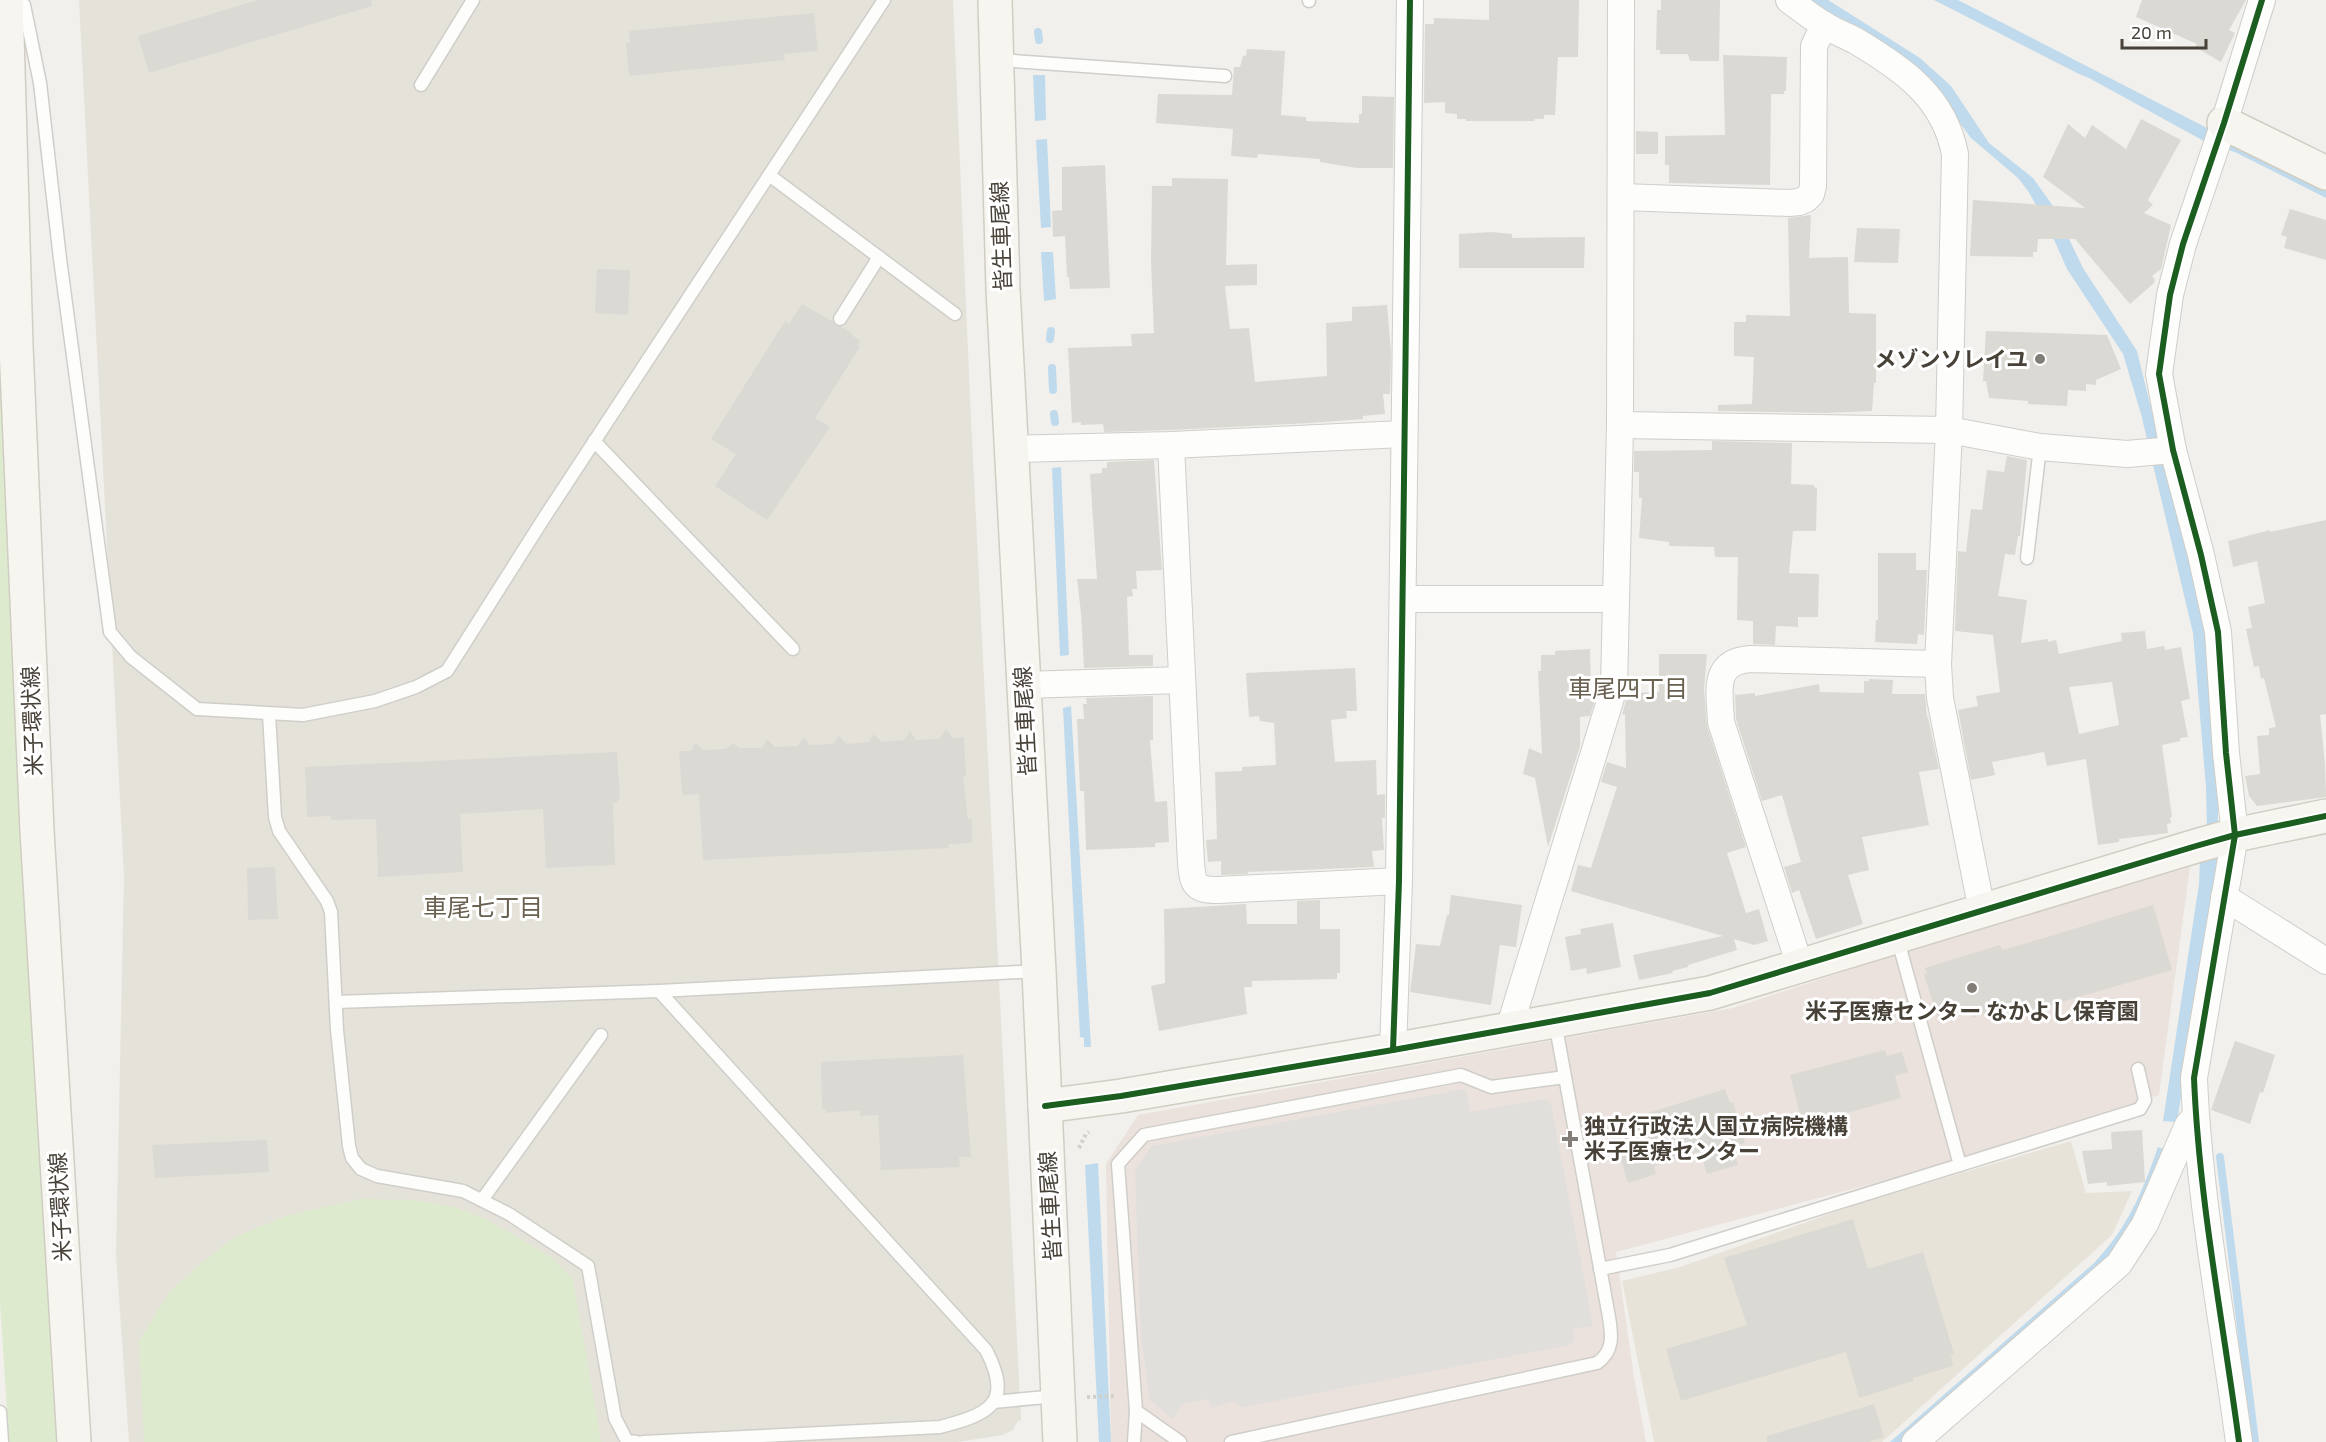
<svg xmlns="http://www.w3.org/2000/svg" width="2326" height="1442" font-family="'Exo 2','Noto Sans JP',sans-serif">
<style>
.residential{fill:#e5e2da}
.education{fill:#e7e3d8}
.medical{fill:#ebe1dd}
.green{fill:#deeace}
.parking{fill:#e0dfdc}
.water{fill:#bfdaec}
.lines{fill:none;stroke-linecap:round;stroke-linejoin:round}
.stream{stroke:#bfdaec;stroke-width:8}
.building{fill:#dbd9d4;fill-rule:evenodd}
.lane-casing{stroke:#cfcec9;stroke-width:15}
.street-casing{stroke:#cfcec9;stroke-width:28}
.secondary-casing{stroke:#d0cdc3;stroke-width:36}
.path{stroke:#d1d0cb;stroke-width:4;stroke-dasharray:3 3;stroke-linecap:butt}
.lane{stroke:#fdfdfc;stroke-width:12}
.street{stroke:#fdfdfc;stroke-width:26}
.secondary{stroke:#f6f5f0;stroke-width:33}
.cycleway-casing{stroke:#fff;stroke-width:10}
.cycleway{stroke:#1b5e20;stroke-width:6}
.poi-dot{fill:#827e77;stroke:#fff;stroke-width:2}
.labels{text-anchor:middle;stroke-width:6;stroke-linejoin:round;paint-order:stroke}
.street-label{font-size:22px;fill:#474138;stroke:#fff}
.poi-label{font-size:22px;font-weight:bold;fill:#474138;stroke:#fff;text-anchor:end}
.neighbourhood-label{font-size:24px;fill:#696050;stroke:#fff}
</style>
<rect width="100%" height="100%" fill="#f1f0ec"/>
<path class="residential" d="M 79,0 L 953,0 L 970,398 L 1021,1420 L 1017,1422 L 1013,1430 L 1003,1435 L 958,1442 L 129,1442 L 116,1254 L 124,877 Z"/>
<path class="education" d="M 2071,1141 L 2086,1193 L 2132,1191 L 2112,1235 L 1882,1442 L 1654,1442 L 1622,1281 L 1680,1267 L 1863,1202 Z"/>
<path class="medical" d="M 2190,867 L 2159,1095 L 1890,1179 L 1616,1252 L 1634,1377 L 1646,1442 L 1111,1442 L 1106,1164 L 1138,1115 L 1733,1008 L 1891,956 Z"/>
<g class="green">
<path d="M 0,198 L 59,1442 L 9,1442 L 0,1302 Z"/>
<path d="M 360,1199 L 414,1200 L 454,1207 L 488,1220 L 551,1257 L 573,1279 L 601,1442 L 144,1442 L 139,1341 L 169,1293 L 202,1262 L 235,1237 L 289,1215 Z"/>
</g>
<path class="parking" d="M 1465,1089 L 1471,1112 L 1545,1099 L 1551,1104 L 1593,1326 L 1573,1329 L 1575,1340 L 1569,1345 L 1242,1407 L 1234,1401 L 1211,1408 L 1208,1399 L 1182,1404 L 1173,1419 L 1150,1400 L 1141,1336 L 1135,1171 L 1152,1146 Z"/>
<g class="water">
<path d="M 1810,0 L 1828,0 L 1920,58 L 1951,86 L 1989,143 L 2033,178 L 2053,206 L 2083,268 L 2137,351 L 2207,635 L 2218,797 L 2218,865 L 2177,1122 L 2163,1121 L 2199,884 L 2200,859 L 2207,828 L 2206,787 L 2193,633 L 2141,414 L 2123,354 L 2067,269 L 2048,226 L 2028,191 L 2018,178 L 1971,138 L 1920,70 Z"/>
<path d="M 1934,0 L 1958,0 L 2207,128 L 2326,186 L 2326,198 L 2237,153 L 2202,140 L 2089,78 L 2077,73 Z"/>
<path d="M 1033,75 L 1045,75 L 1046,120 L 1035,121 Z"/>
<path d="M 1047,139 L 1051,227 L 1041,228 L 1036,140 Z"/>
<path d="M 1041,252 L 1053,252 L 1056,299 L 1044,301 Z"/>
<path d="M 1061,467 L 1069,655 L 1060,656 L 1052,468 Z"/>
<path d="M 1071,706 L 1091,1047 L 1084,1047 L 1084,1038 L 1080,1037 L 1063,708 Z"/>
<path d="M 2158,1147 L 2169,1151 L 2111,1265 L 1909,1442 L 1890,1442 L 2094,1263 C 2128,1227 2142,1193 2158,1147 Z"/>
<path d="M 1098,1163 L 1111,1442 L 1099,1442 L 1085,1165 Z"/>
</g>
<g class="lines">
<g class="stream">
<path d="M 1038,32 L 1039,40"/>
<path d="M 1050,339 L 1051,331"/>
<path d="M 1052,368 L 1053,390"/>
<path d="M 1054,414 L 1055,422"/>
<path d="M 2220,1157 L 2255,1442"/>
</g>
</g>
<g class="building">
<path d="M 258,0 L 371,0 L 372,6 L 149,73 L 138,36 Z"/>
<path d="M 1489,0 L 1579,0 L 1578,57 L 1558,57 L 1555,115 L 1544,115 L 1544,119 L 1535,119 L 1534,121 L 1466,121 L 1466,119 L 1457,119 L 1457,114 L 1445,113 L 1445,102 L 1424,103 L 1425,24 L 1434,24 L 1434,18 L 1489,20 Z"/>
<path d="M 1661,0 L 1720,0 L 1719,61 L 1690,61 L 1688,54 L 1660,54 L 1660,50 L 1656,50 L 1657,10 L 1661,10 Z"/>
<path d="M 2142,0 L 2246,0 L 2229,30 L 2235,33 L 2221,62 L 2195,47 L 2197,44 L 2136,17 Z"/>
<path d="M 814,13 L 818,51 L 784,54 L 785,60 L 629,76 L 626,43 L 630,43 L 629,31 Z"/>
<path d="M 1247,49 L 1285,51 L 1281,115 L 1306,117 L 1306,121 L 1359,123 L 1359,114 L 1362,114 L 1362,96 L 1394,97 L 1393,168 L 1357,168 L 1320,162 L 1320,159 L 1258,154 L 1257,158 L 1231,156 L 1233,129 L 1156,123 L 1158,94 L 1232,95 L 1234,67 L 1240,67 L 1243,56 L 1246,56 Z"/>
<path d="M 1723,55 L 1787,57 L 1786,91 L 1784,91 L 1784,94 L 1771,94 L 1770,185 L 1669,183 L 1669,165 L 1665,165 L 1665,136 L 1725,135 Z"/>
<path d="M 2141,119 L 2181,140 L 2148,200 L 2153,205 L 2144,213 L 2171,225 L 2161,269 L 2152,276 L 2155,280 L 2154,283 L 2130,304 L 2075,239 L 2038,239 L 2037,252 L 2033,252 L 2033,257 L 1970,256 L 1973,200 L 2085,208 L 2043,177 L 2068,124 L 2085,138 L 2092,125 L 2126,149 Z"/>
<path d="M 1636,131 L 1658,132 L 1658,154 L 1636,154 Z"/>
<path d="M 1105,165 L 1110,288 L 1070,289 L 1069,277 L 1067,277 L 1065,236 L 1053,237 L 1052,211 L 1062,210 L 1062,167 Z"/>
<path d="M 1172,178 L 1228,179 L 1226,265 L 1257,264 L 1257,285 L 1225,286 L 1230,329 L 1249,328 L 1255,382 L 1327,376 L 1326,323 L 1352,321 L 1352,307 L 1387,305 L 1391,352 L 1390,394 L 1383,394 L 1385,414 L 1363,416 L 1363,419 L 1311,423 L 1170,430 L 1104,432 L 1103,424 L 1081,425 L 1081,422 L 1072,423 L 1068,348 L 1132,346 L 1131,334 L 1154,333 L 1151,262 L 1152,186 L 1172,186 Z"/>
<path d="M 2290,209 L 2326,220 L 2326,260 L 2284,248 L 2287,237 L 2281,235 Z"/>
<path d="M 1811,215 L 1809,258 L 1848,257 L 1849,313 L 1876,314 L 1876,383 L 1874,383 L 1872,411 L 1826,413 L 1718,411 L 1718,405 L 1752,404 L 1754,357 L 1734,356 L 1734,322 L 1746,322 L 1746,315 L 1790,316 L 1788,218 Z"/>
<path d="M 1857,228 L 1900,229 L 1898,263 L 1854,262 Z"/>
<path d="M 1492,232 L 1512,234 L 1512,238 L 1585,237 L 1584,268 L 1459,268 L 1459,234 Z"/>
<path d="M 597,269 L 630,270 L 628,315 L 595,313 Z"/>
<path d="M 802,304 L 832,321 L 836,326 L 842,327 L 853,334 L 852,335 L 860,341 L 858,345 L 860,347 L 815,418 L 830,427 L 767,520 L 715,486 L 736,454 L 711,439 L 785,321 L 789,324 Z"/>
<path d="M 1986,331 L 2107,335 L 2121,369 L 2096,380 L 2096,385 L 2086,384 L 2086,391 L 2068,390 L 2067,406 L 2028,404 L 2028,401 L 1989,398 L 1986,381 L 1983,381 Z"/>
<path d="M 1712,441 L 1792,443 L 1791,484 L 1814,485 L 1814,487 L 1817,488 L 1816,531 L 1793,531 L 1789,573 L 1819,574 L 1818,617 L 1798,617 L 1798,627 L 1776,626 L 1775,645 L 1753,644 L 1753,621 L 1737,620 L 1738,557 L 1715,557 L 1714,547 L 1669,546 L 1669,542 L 1639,538 L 1642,498 L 1639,498 L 1639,472 L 1634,472 L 1634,451 L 1712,450 Z"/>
<path d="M 2007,456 L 2027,460 L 2020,536 L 2018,536 L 2015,555 L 2005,554 L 1998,596 L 2027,600 L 2021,643 L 2048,639 L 2048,642 L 2056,640 L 2059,654 L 2122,641 L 2121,633 L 2145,631 L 2147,649 L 2164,646 L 2165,650 L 2181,647 L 2190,699 L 2181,701 L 2188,737 L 2180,738 L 2180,741 L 2162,745 L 2172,817 L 2170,818 L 2171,823 L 2167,824 L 2168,833 L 2119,839 L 2119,842 L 2098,845 L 2086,759 L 2047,766 L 2044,752 L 1992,762 L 1995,775 L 1971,780 L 1958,710 L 1978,706 L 1976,696 L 2000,692 L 1993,635 L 1955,631 L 1958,551 L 1966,552 L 1971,509 L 1982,510 L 1987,470 L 2004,472 ZM 2112,682 L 2119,725 L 2079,734 L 2069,687 Z"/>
<path d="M 1154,460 L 1162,570 L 1136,571 L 1137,589 L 1132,589 L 1133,596 L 1127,597 L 1129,655 L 1153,655 L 1153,666 L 1084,668 L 1081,613 L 1077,579 L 1097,579 L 1090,474 L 1102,473 L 1102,468 L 1107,468 L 1107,462 Z"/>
<path d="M 2326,520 L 2326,714 L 2320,715 L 2325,764 L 2326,797 L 2257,806 L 2249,796 L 2245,776 L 2260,774 L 2257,736 L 2269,735 L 2269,728 L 2276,727 L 2264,678 L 2261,679 L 2259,666 L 2254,667 L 2246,629 L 2252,628 L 2248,607 L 2265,603 L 2257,561 L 2233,567 L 2228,541 L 2270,530 L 2270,532 Z"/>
<path d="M 1878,553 L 1916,553 L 1916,570 L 1927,570 L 1924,635 L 1918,634 L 1917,644 L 1875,642 L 1876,620 L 1878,620 Z"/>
<path d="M 1590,649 L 1591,694 L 1597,694 L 1590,716 L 1580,717 L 1580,746 L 1548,847 L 1535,778 L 1523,774 L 1529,748 L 1542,754 L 1538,671 L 1541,671 L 1541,655 L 1555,655 L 1555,651 Z"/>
<path d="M 1659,654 L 1707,654 L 1704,690 L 1707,726 L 1746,847 L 1727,853 L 1746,913 L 1759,909 L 1768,941 L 1754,945 L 1734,939 L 1737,950 L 1688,965 L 1688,967 L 1672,971 L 1673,973 L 1639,980 L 1633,955 L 1723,936 L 1571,891 L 1578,865 L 1591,868 L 1617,787 L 1601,782 L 1607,762 L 1626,768 L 1625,714 L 1622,715 L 1628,693 L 1659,692 Z"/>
<path d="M 1355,668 L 1357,711 L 1346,711 L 1347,718 L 1331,720 L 1335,762 L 1376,760 L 1377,795 L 1385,794 L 1385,818 L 1382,818 L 1384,850 L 1372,851 L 1374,867 L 1248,872 L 1248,874 L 1221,875 L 1221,861 L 1208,862 L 1206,840 L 1217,839 L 1215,772 L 1242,771 L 1242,767 L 1276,765 L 1274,723 L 1260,721 L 1259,716 L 1249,717 L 1246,673 Z"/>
<path d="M 1869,679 L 1893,680 L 1892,694 L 1925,694 L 1927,717 L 1928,717 L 1939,769 L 1919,772 L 1929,825 L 1862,837 L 1869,870 L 1848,875 L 1863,924 L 1816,939 L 1799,890 L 1792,893 L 1784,867 L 1801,862 L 1782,795 L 1762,801 L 1736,719 L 1735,695 L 1755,693 L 1755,696 L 1819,684 L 1820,692 L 1864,693 L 1864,681 L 1869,681 Z"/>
<path d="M 1153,696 L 1153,740 L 1150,740 L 1155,802 L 1167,801 L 1169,842 L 1155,843 L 1155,847 L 1086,850 L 1084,791 L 1080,791 L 1077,719 L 1084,719 L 1083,704 L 1087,704 L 1086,698 Z"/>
<path d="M 946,729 L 953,738 L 964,737 L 966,776 L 963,776 L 968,819 L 972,819 L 972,843 L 948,844 L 949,848 L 703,860 L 699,794 L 684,795 L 682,791 L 679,751 L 691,751 L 695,743 L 704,750 L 726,749 L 734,743 L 739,748 L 762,748 L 767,739 L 775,747 L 797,746 L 804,738 L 810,745 L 833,744 L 839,736 L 846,744 L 869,742 L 874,734 L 882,742 L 904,740 L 910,731 L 916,740 L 939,739 Z"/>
<path d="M 617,752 L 620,799 L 618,799 L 618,802 L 613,803 L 615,865 L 546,868 L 543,809 L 460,814 L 463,872 L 378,877 L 376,819 L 331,820 L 331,816 L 307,817 L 305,767 Z"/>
<path d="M 275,867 L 278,919 L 248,920 L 247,868 Z"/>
<path d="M 1451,895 L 1522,905 L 1516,947 L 1500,945 L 1491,1005 L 1410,992 L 1416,944 L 1440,946 L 1447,915 L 1449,915 Z"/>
<path d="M 1320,900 L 1320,929 L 1340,929 L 1340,973 L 1337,973 L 1337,979 L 1252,981 L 1252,987 L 1244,987 L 1247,1014 L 1159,1031 L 1151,986 L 1165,983 L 1164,909 L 1246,904 L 1247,924 L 1297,924 L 1297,901 Z"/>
<path d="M 2153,905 L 2172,970 L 2030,1011 L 2027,1000 L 1972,1018 L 1971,1012 L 1939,1023 L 1924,974 L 1927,974 L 1925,968 L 2000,945 L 2002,950 L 2024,944 Z"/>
<path d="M 1613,923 L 1621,967 L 1587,974 L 1586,968 L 1571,971 L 1565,937 L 1581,934 L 1580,929 Z"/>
<path d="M 2235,1041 L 2275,1055 L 2263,1093 L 2260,1092 L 2250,1124 L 2211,1110 Z"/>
<path d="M 1885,1050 L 1887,1056 L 1902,1052 L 1908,1072 L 1895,1076 L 1901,1098 L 1803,1125 L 1790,1075 Z"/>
<path d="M 963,1055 L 971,1157 L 959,1157 L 960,1167 L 881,1170 L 878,1115 L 860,1116 L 860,1110 L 826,1113 L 826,1109 L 822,1109 L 821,1062 Z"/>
<path d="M 1725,1089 L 1730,1103 L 1733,1102 L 1745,1143 L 1732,1146 L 1738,1165 L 1707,1174 L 1700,1151 L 1654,1166 L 1656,1174 L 1628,1183 L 1610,1125 Z"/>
<path d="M 2142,1130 L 2145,1182 L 2107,1186 L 2107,1182 L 2088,1184 L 2082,1151 L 2112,1149 L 2111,1132 Z"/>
<path d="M 267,1140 L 269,1172 L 155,1178 L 152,1145 Z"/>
<path d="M 1853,1219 L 1868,1269 L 1923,1252 L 1954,1354 L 1951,1355 L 1953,1366 L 1913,1378 L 1913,1381 L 1859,1398 L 1846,1352 L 1681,1401 L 1666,1349 L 1747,1325 L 1724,1258 Z"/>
<path d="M 1874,1404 L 1884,1437 L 1868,1442 L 1767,1442 L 1767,1436 Z"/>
</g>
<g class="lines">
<defs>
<g id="lane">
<path d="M 20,0 L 24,5 L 40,83 L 60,259 L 110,632 L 131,657 L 197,709 L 303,715 L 375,701 L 416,687 L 447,671 L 544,518 L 884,0"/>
<path d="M 1309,1 L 1309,0"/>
<path d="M 999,60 L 1225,76"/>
<path d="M 421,85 L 473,0"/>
<path d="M 769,175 L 955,314"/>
<path d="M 840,319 L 879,257"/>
<path d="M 594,441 L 793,649"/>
<path d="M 2027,558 L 2040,447"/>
<path d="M 269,714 L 275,817 L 279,831 L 327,901 L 331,912 L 337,1030 L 349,1146 L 352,1158 L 361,1169 L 377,1176 L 463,1191 L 509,1214 L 588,1266 L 615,1418 L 627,1441 L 637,1442"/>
<path d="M 1897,937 L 1960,1165"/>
<path d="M 336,1002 L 659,991 L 1038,971"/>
<path d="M 482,1200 L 601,1035"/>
<path d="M 1600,1269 L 1670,1255 L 2140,1109 L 2145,1100 L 2138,1069"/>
<path d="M 993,1402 L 1057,1396"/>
<path d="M 0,1412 L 2,1442"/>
<path d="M 643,1442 L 940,1427 C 989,1414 1014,1404 986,1350 L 659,991"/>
<path d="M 1134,1442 L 1136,1411"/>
<path d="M 1180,1442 L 1136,1411 L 1118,1164 L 1144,1135 L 1461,1075 L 1491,1087 L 1565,1077"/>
<path d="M 1231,1442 L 1597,1363 C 1614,1351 1612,1336 1609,1317 L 1555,1022"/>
</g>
<g id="street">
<path d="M 1789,0 C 1800,8 1811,17 1823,24 C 1833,31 1845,35 1856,41 C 1903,69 1944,97 1955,154 L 1949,430 L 1938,664 L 1940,698 L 1982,911"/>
<path d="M 1622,197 L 1789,203 L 1799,202 L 1806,199 L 1811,194 L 1813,186 L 1814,46 L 1824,25"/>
<path d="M 1620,425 L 1949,430 L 2040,447 L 2127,454 L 2173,450"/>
<path d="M 1171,445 L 1191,863 C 1193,885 1195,890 1218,890 L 1399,881"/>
<path d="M 1011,449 L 1171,445 L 1403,434"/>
<path d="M 1403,599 L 1614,599"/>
<path d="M 1024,685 L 1182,680"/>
<path d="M 2224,897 L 2326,961"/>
<path d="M 1800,966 L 1721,722 C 1720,693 1711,662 1750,659 L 1938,664"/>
<path d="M 1509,1029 L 1614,688 L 1620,425 L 1621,0"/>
<path d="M 1393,1050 L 1399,881 L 1410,0"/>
<path d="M 1915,1442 L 2119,1264 L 2145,1224 L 2188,1125 L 2196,1116"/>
<path d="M 2239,1442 C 2223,1321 2199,1200 2194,1078 L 2235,835 L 2226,753 L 2218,632 L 2201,555 L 2173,450 L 2159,374 L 2170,295 L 2183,244 L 2224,123 L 2262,0"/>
</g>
<g id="secondary">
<path d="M 6,0 L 16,346 L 37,831 L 74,1442"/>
<path d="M 995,0 L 1003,289 L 1039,971 L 1060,1442"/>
<path d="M 2224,123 L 2326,173"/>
<path d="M 1045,1106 L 1121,1096 L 1393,1050 L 1710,993 L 2196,846 L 2235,835 L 2326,816"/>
</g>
</defs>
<use href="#lane" class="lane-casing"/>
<use href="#street" class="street-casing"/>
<use href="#secondary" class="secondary-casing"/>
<g class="path">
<path d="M 1079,1148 L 1086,1134 L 1089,1132"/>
<path d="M 1087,1397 L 1115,1396"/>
</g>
<use href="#lane" class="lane"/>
<use href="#street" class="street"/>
<use href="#secondary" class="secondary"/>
<defs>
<g id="cycleway">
<path d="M 1393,1050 L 1399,881 L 1410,0"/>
<path d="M 1045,1106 L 1121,1096 L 1393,1050 L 1710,993 L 2196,846 L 2235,835 L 2326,816"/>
<path d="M 2239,1442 C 2223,1321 2199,1200 2194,1078 L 2235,835 L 2226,753 L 2218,632 L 2201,555 L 2173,450 L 2159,374 L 2170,295 L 2183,244 L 2224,123 L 2262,0"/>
</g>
</defs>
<use href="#cycleway" class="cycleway-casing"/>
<use href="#cycleway" class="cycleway"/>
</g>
<g class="poi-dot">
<circle cx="2040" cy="359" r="6"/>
<circle cx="1972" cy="988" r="6"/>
<path d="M1567 1130h6v6h6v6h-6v6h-6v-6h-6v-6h6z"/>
</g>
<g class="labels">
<g class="street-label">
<text transform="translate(1001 236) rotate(-92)" y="8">皆生車尾線</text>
<text transform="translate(32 721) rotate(-92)" y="8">米子環状線</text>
<text transform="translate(1025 721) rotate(-93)" y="8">皆生車尾線</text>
<text transform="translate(1050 1206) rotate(-93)" y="8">皆生車尾線</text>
<text transform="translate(60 1207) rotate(-93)" y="8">米子環状線</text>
</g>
<g class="poi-label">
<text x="2028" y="367">メゾンソレイユ</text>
<text x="1972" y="1019" text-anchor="middle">米子医療センター なかよし保育園</text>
<text x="1584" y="1134" text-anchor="start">独立行政法人国立病院機構<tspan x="1584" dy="25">米子医療センター</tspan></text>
</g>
<g class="neighbourhood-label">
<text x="1628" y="697">車尾四丁目</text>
<text x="483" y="916">車尾七丁目</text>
</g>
</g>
<path d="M2122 39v9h84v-9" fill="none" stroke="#474138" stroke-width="3"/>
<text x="2131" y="39" font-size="18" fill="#474138" stroke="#ffffff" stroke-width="4.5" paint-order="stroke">20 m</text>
</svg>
